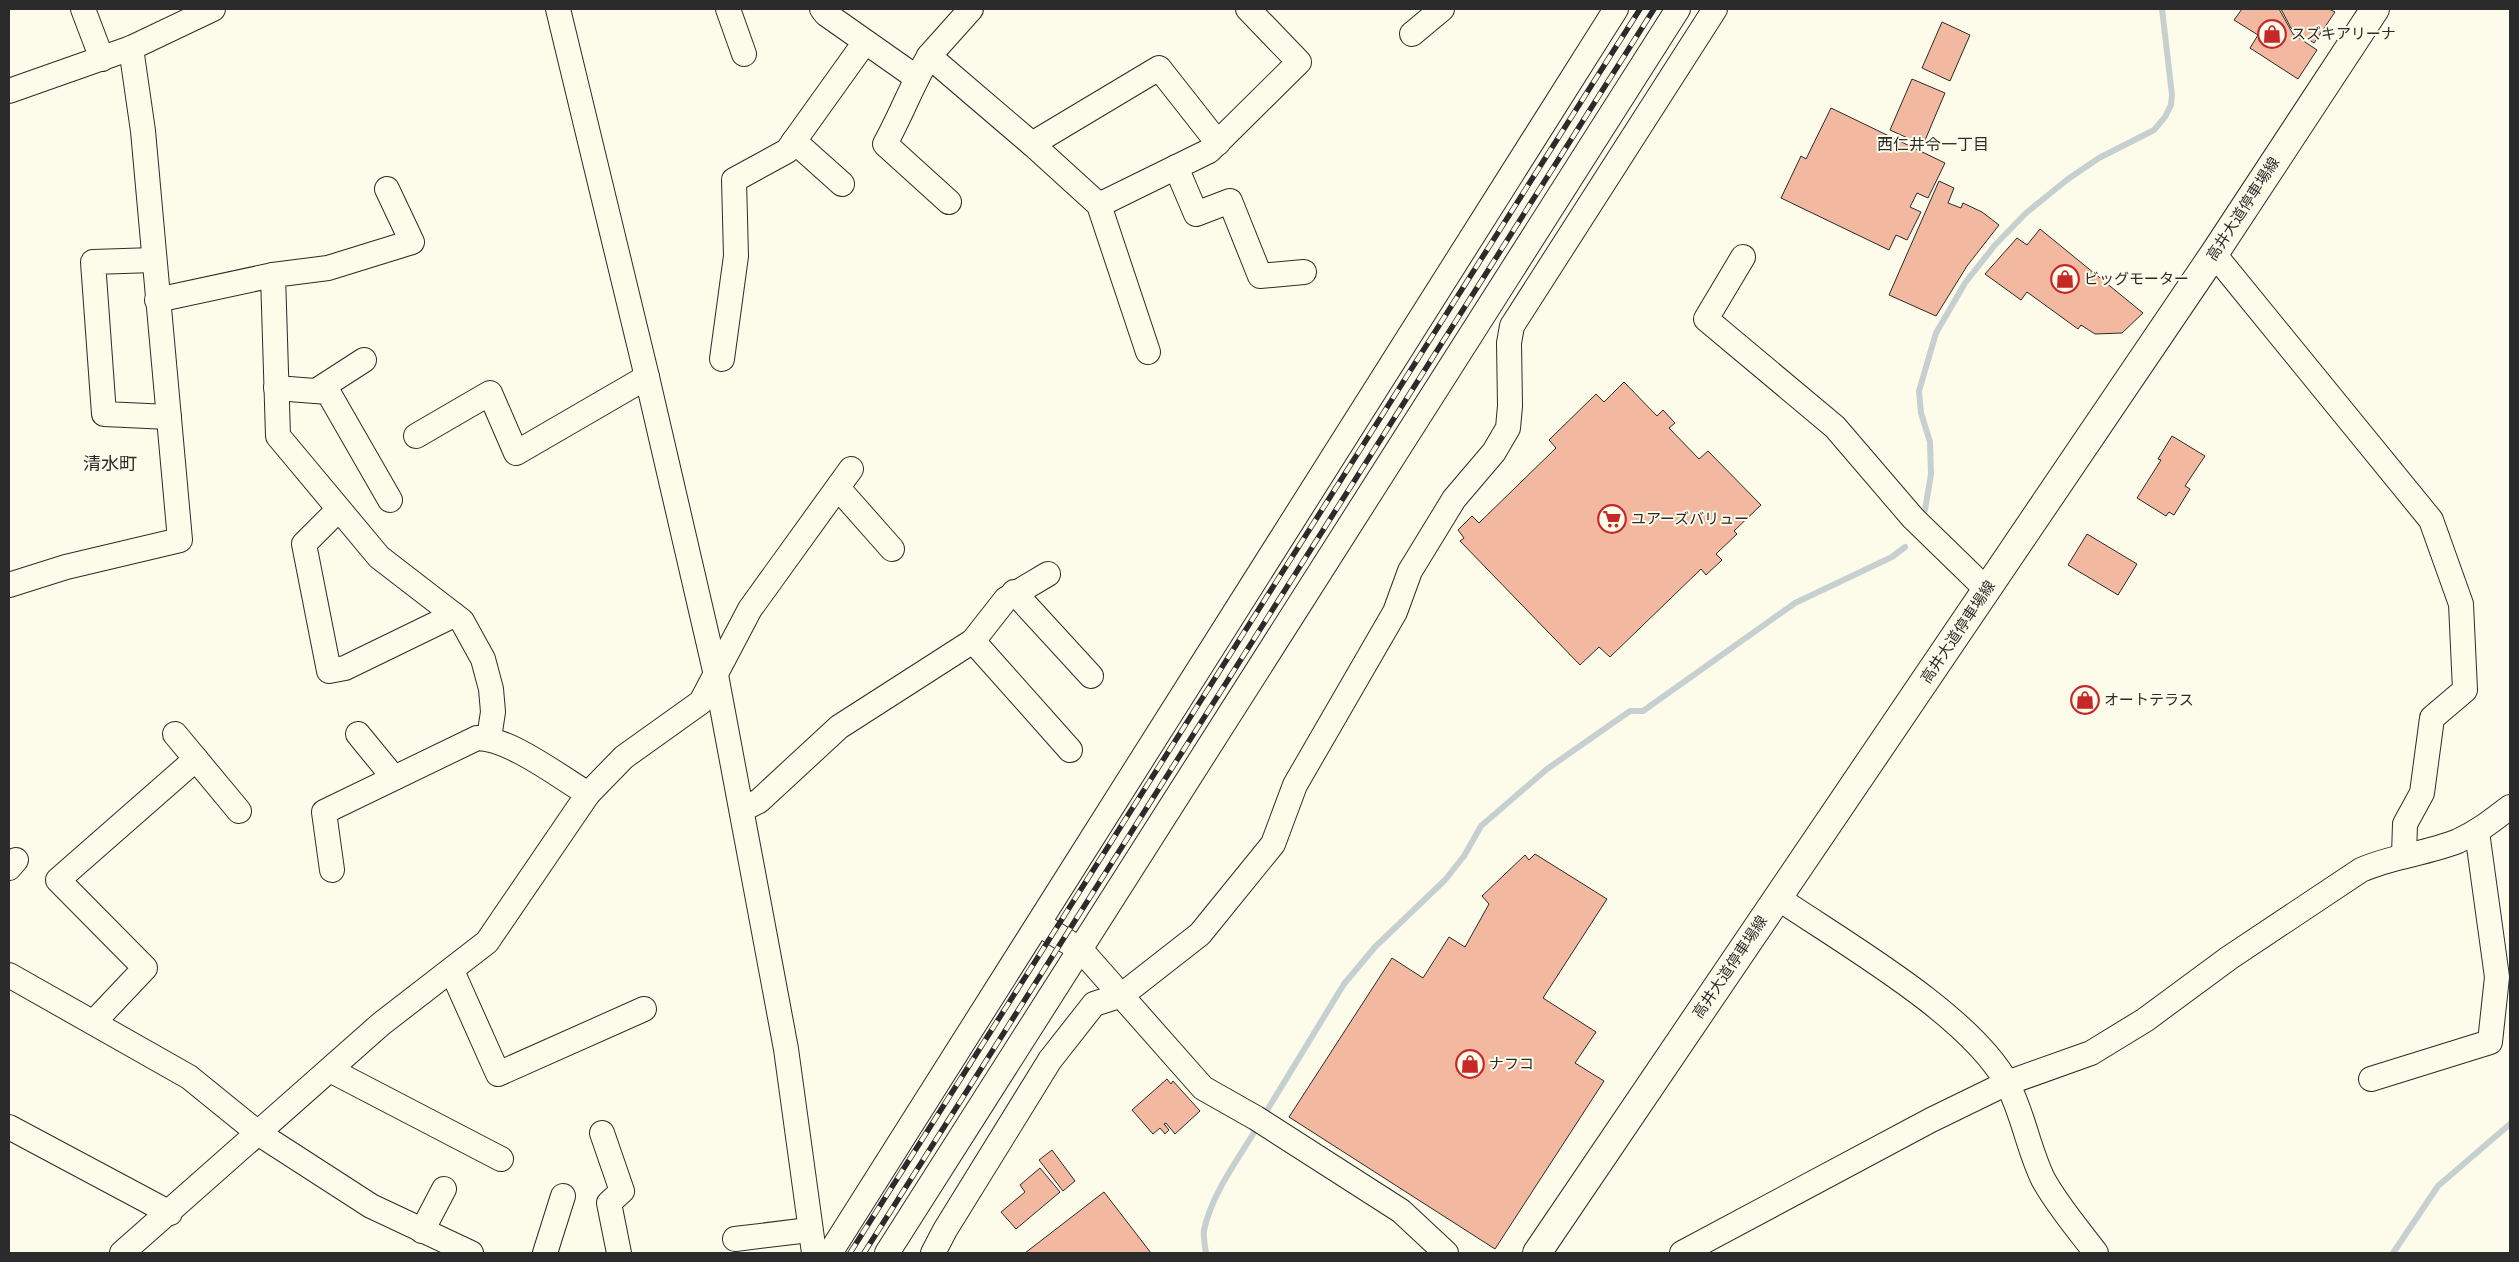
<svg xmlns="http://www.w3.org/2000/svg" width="2519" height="1262" font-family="'Noto Serif','Noto Sans JP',serif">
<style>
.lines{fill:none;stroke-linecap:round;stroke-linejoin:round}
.stream{stroke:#c7d0d0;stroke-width:6}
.building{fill:#f2b8a0;stroke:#2b2b2b}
.minor-casing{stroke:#2b2b2b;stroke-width:26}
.major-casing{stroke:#2b2b2b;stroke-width:30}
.minor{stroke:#fdfbea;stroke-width:24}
.major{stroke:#fdfbea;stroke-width:28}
.rail-casing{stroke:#2b2b2b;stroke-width:5.5}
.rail{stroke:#fdfbea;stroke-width:4;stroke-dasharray:11;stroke-linecap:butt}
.labels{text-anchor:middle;stroke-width:4;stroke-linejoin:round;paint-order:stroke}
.poi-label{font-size:15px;fill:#2b2b2b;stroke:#fdfbea;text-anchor:start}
.street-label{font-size:15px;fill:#2b2b2b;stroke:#fdfbea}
.neighbourhood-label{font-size:16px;fill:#2b2b2b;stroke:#fdfbea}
.quarter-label{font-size:18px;fill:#2b2b2b;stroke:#fdfbea}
</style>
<rect width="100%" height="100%" fill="#fdfbea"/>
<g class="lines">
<g class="stream">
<path d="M 1925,510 L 1931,474 L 1930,442 L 1921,413 L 1919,391 L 1936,333 L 1965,283 L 1995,245 L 2026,213 L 2068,179 L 2099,158 L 2154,130 L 2165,117 L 2171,105 L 2172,95 L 2162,9"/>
<path d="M 1263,1117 L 1344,984 L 1375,947 L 1445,880 L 1464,856 L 1481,826 L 1547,769 L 1630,711 L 1643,711 L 1795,603 L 1892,557 L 1905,547"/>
<path d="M 1206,1253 C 1205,1246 1203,1237 1204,1230 C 1212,1193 1239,1158 1258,1126"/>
<path d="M 2393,1253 L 2438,1186 L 2510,1124"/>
</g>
</g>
<g class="building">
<path d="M 2242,9 L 2279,9 L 2293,34 L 2317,50 L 2298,79 L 2250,48 L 2258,35 L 2234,20 Z"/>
<path d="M 2281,9 L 2329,9 L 2335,12 L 2314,43 L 2291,28 Z"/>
<path d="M 1942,22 L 1970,35 L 1950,81 L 1922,68 Z"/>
<path d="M 1912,79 L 1945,93 L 1923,145 L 1890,130 Z"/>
<path d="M 1831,108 L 1945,163 L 1928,198 L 1917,193 L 1910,207 L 1921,212 L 1907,240 L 1896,235 L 1889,250 L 1781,198 L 1801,156 L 1806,159 Z"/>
<path d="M 1939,181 L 1954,188 L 1948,203 L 1961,208 L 1963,203 L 1982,212 L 1999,225 L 1967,266 L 1936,316 L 1889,295 Z"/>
<path d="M 2040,229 L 2143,313 L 2122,333 L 2095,334 L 2081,325 L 2078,329 L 2027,292 L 2021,300 L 1985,274 L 2017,238 L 2027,245 Z"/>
<path d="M 1624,382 L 1657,416 L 1663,410 L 1675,423 L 1669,428 L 1699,459 L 1708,451 L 1761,505 L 1734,531 L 1737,534 L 1716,554 L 1722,560 L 1706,575 L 1701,569 L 1610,657 L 1599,647 L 1580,665 L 1460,541 L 1464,538 L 1458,530 L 1472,516 L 1479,523 L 1556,448 L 1549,440 L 1596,394 L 1604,402 Z"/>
<path d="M 2172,436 L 2205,456 L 2185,486 L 2190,489 L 2174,515 L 2169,512 L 2166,516 L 2137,498 L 2161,460 L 2158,459 Z"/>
<path d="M 2087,534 L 2137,564 L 2118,595 L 2068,565 Z"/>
<path d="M 1535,854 L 1607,899 L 1543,998 L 1596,1032 L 1575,1063 L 1604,1081 L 1495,1249 L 1289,1117 L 1392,958 L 1423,978 L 1449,937 L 1465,947 L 1489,904 L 1482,896 L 1525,855 L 1529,860 Z"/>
<path d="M 1167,1079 L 1171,1084 L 1173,1081 L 1200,1111 L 1175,1134 L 1166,1123 L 1164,1124 L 1169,1130 L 1165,1134 L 1160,1128 L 1153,1134 L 1132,1110 Z"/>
<path d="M 1052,1150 L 1075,1181 L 1063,1191 L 1039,1160 Z"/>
<path d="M 1040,1168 L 1060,1192 L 1016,1229 L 1001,1212 L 1025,1192 L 1020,1185 Z"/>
<path d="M 1104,1192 L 1151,1253 L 1025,1253 Z"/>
</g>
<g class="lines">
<defs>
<g id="minor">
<path d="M 83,9 L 102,59"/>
<path d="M 558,9 L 647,377 L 716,675 L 786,1049 L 814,1253"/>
<path d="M 728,9 L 744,54"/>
<path d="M 822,9 L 826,14 L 917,78"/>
<path d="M 1412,34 L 1442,9"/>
<path d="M 929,56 L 971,9"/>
<path d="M 9,91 L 131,48 L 213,9"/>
<path d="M 794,141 L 842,184"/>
<path d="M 1032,144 L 1099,205 L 1148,352"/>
<path d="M 1176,167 L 1196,214 L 1230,201 L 1260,276 L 1304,272"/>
<path d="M 387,189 L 412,242 L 328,268 L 273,275 L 278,436 L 379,557 L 462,621 L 483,659 L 491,689 L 493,712 L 489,738"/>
<path d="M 949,202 L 885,144 C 901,115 912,85 929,56 L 1032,144 L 1159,68 L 1218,143"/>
<path d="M 1099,205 L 1209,151 L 1299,62 L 1248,9"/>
<path d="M 2214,254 L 2431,520 L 2461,604 L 2465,690 L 2432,718 L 2422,793 L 2405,824 L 2404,855"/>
<path d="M 1743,257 L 1706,319 L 1835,427 L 1913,518 L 1987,590"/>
<path d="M 154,260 L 93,262 L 104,414 L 169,417"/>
<path d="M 157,300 L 273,275"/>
<path d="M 722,359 L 736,256 L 734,180 L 787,151 L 865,42"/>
<path d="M 276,388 L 328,392 L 390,500"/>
<path d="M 316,391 L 364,360"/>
<path d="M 416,436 L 490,393 L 516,453 L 647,377"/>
<path d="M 838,488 L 892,549"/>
<path d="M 338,510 L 304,544 L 329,671 L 345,668 L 454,615"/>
<path d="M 9,585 L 66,567 L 180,540 L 143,131 L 131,48"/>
<path d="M 1014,592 L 1091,676"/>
<path d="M 973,641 L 1070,750"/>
<path d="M 175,734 L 239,811"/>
<path d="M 358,734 L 394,778"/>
<path d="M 743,809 L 759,801 L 839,727 L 973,641 L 1006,599 L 1048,574"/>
<path d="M 9,868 L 16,860"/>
<path d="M 332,870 L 324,812 L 477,738 C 509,738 560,777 588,794"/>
<path d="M 1778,898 C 1844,943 1969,1014 2007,1083 C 2023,1113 2028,1148 2043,1179 C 2057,1205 2078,1229 2096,1253"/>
<path d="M 1039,924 L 1081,950 L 1203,1088 L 1256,1118 L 1401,1211 L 1446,1253"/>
<path d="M 452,971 L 498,1074 L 644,1009"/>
<path d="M 9,975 L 189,1077 L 258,1133 L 371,1206 L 471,1253"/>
<path d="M 94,1022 L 145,968 L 58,880 L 196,759"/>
<path d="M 330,1070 L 501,1159"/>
<path d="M 2371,1079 L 2490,1042 L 2497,977 L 2477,832"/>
<path d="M 9,1127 L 170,1213"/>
<path d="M 602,1133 L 622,1191 L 609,1203 L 619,1253"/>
<path d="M 422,1231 L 444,1189"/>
<path d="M 735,1239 L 809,1230"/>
<path d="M 122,1253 L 381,1024 L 487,942 L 588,794 L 624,757 L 701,702 L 750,609 L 851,469"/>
<path d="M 545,1253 L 563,1196"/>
<path d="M 830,1253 L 1616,9"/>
<path d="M 887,1253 L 1678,9"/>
<path d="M 933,1253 L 945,1230 L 1050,1060 L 1094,1004 L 1122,995 L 1200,934 L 1273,844 L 1295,785 L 1395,612 L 1410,571 L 1454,499 L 1494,452 L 1508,428 L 1510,406 L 1509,343 L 1512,326 L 1715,9"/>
<path d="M 1682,1253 L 1931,1120 L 2007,1083 L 2091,1053 L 2145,1020 L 2229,958 L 2361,870 C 2392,856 2426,854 2458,841 C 2478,832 2493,820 2510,807"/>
</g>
<path id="major" d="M 1537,1253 L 2214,254 L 2375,9"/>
</defs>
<use href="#minor" class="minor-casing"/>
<use href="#major" class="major-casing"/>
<use href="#minor" class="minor"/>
<use href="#major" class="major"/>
<defs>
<g id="rail">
<path d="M 850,1253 L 1640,9"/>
<path d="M 864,1253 L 1654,9"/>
</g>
</defs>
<use href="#rail" class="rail-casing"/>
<use href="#rail" class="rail"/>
</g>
<defs>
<symbol id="shop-ring" viewBox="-11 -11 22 22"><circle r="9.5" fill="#fdfbea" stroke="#c62828" stroke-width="1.5"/><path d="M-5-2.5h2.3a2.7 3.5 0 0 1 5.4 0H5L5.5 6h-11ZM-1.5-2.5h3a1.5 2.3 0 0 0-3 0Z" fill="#c62828"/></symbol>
<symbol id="supermarket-ring" viewBox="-11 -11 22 22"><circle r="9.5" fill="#fdfbea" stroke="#c62828" stroke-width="1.5"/><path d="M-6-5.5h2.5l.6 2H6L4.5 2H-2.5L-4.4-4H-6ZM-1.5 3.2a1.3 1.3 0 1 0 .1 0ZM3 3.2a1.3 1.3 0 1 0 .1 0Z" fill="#c62828"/></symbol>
</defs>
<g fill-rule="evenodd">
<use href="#shop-ring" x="2256" y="18" width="32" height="32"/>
<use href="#shop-ring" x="2049" y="263" width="32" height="32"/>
<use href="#supermarket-ring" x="1596" y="503" width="32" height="32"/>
<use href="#shop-ring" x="2069" y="684" width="32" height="32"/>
<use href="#shop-ring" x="1454" y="1048" width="32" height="32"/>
</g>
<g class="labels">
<g class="poi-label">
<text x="2291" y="39">スズキアリーナ</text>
<text x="2084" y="284">ビッグモーター</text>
<text x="1631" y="524">ユアーズバリュー</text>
<text x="2104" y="705">オートテラス</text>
<text x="1489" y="1069">ナフコ</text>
</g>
<g class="street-label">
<text transform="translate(2243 209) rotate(-57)" y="5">高井大道停車場線</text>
<text transform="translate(1958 632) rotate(-56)" y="5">高井大道停車場線</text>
<text transform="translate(1730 967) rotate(-56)" y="5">高井大道停車場線</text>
</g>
<g class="neighbourhood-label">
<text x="1933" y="150">西仁井令一丁目</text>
</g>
<g class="quarter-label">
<text x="110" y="470">清水町</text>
</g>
</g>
<rect width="2519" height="1262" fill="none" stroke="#2b2b2b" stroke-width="20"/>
</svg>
